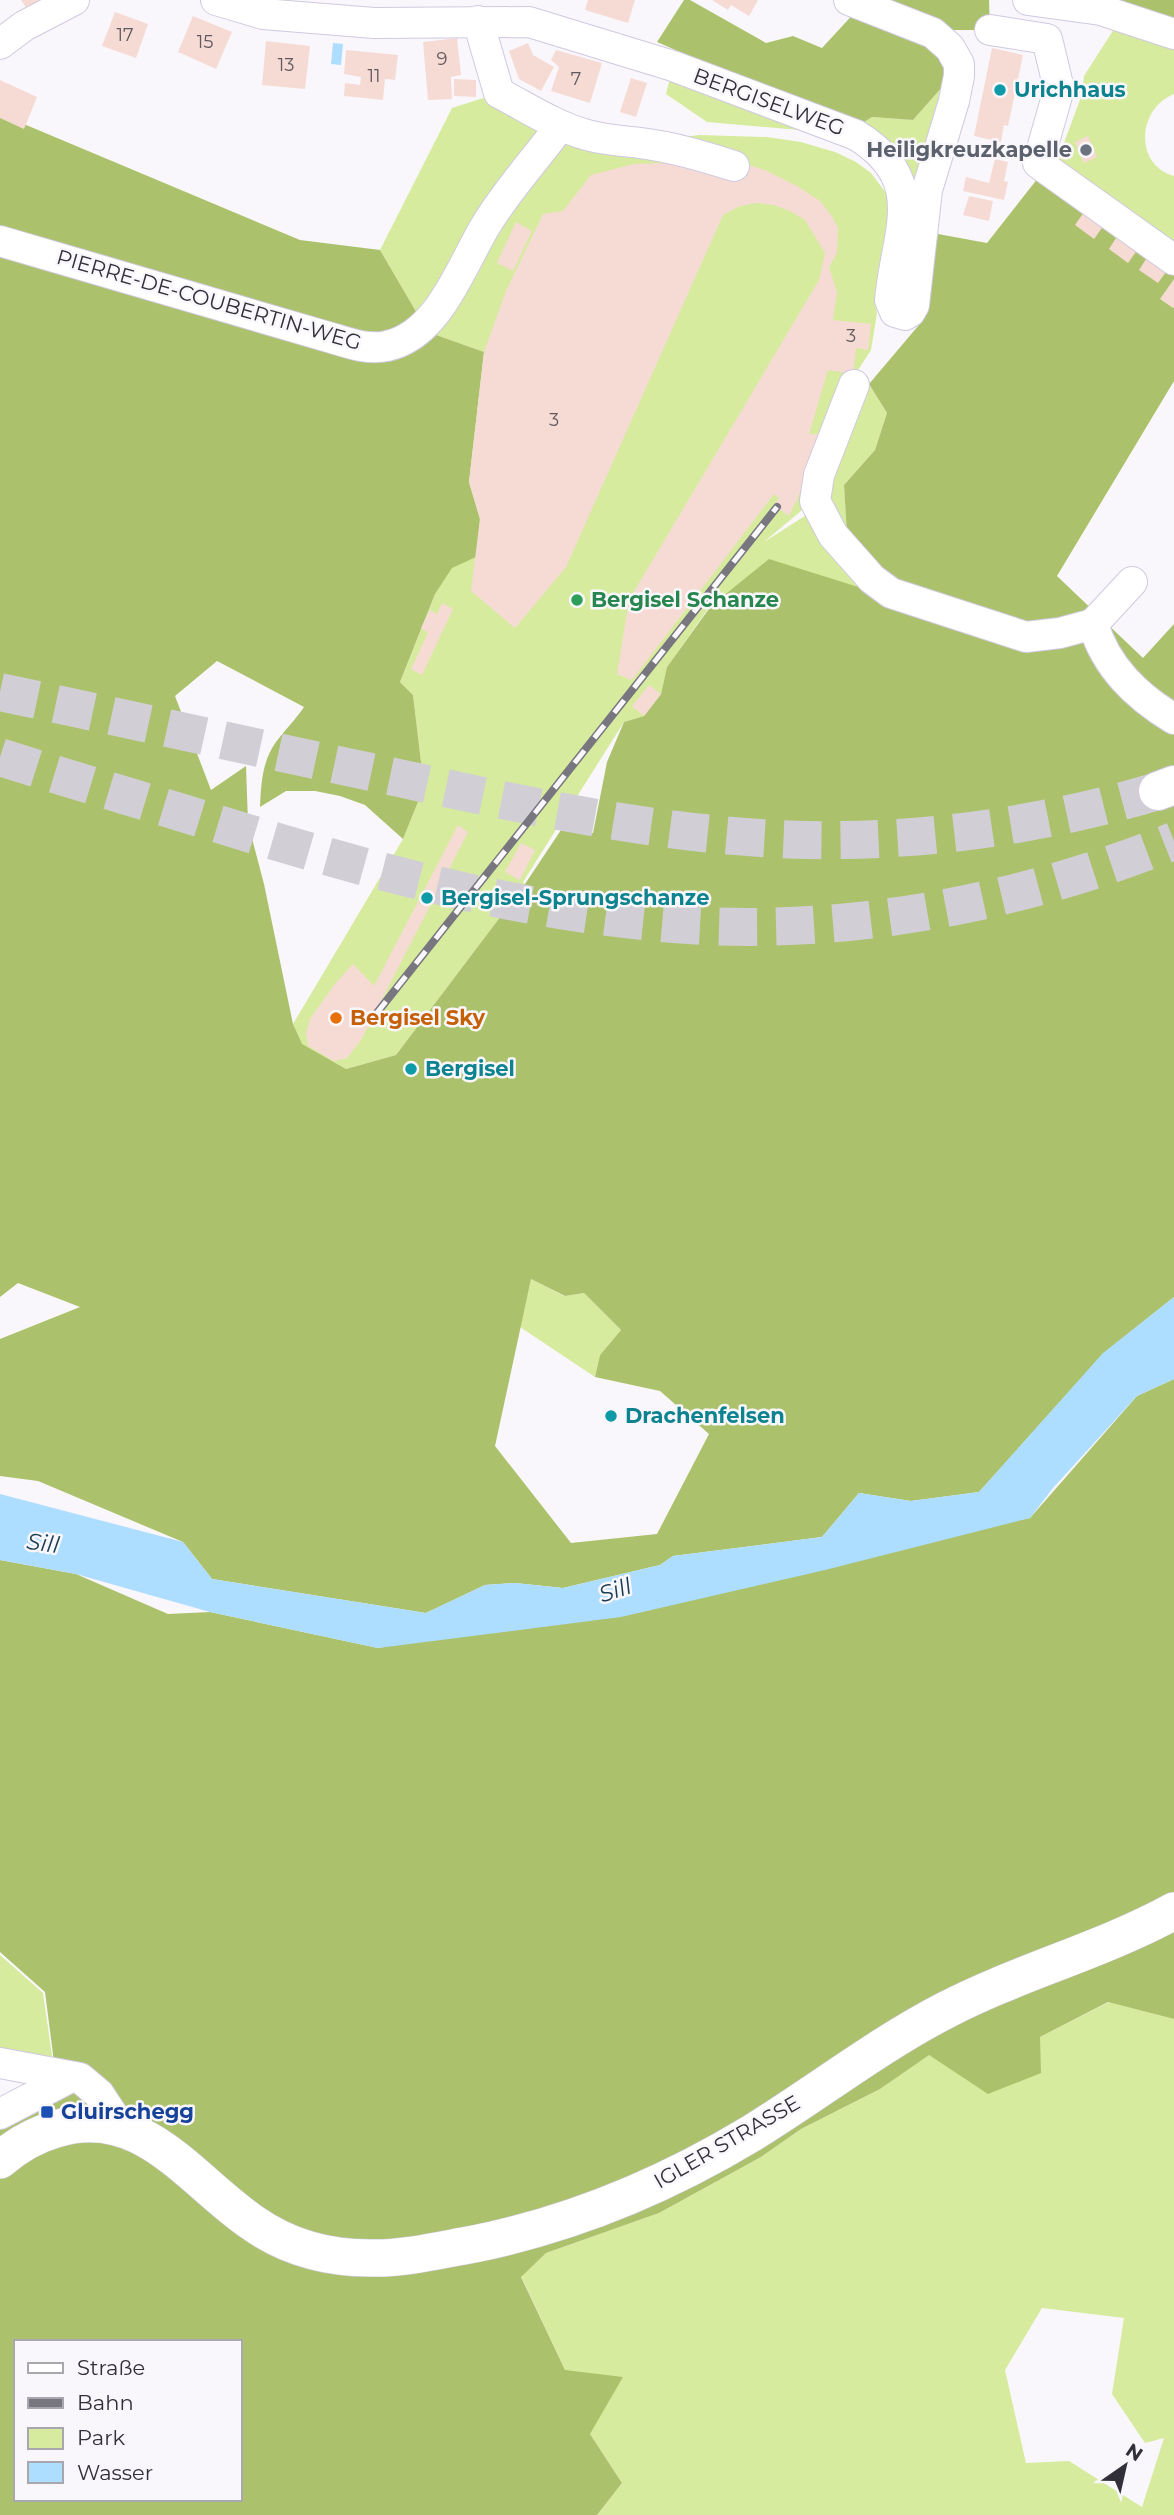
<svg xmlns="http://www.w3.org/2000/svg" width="1174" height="2515" font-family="Montserrat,sans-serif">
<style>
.green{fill:#d7eb9e;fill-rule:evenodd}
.forest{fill:#acc16c;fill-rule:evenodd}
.water{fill:#adddff}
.building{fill:#f6dbd5}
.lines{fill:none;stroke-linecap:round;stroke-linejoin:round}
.highway-tunnel{stroke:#d1cfd5;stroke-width:38;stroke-dasharray:38 19;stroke-linecap:butt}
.minor-casing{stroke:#d0c9e0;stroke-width:32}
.major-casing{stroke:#d0c9e0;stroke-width:38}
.highway-casing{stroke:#d0c9e0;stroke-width:40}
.minor{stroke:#fff;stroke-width:30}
.major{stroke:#fff;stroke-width:37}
.highway{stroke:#fff;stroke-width:38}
.rail-casing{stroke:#78767e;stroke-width:8}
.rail{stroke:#f9f7fc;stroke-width:5;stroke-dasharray:16;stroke-linecap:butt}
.culture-dot{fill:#0f9aa8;stroke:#f9f7fc;stroke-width:2.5}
.worship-dot{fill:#6b7280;stroke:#f9f7fc;stroke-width:2.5}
.leisure-dot{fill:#2e9e5b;stroke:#f9f7fc;stroke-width:2.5}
.food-dot{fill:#e8710a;stroke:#f9f7fc;stroke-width:2.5}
.transit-dot{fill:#1a4fb4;stroke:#f9f7fc;stroke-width:2.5}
.labels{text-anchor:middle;stroke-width:5;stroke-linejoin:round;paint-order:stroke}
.number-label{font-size:18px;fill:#625a5f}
.culture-label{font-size:21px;font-weight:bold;fill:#0d838f;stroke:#f9f7fc;text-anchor:start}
.street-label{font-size:21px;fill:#312f38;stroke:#f9f7fc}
.worship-label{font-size:21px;font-weight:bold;fill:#5b616d;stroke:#f9f7fc;text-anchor:end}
.leisure-label{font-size:21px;font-weight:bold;fill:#27864d;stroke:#f9f7fc;text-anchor:start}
.food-label{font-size:21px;font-weight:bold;fill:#c56008;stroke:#f9f7fc;text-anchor:start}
.transit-label{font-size:21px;font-weight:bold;fill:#164399;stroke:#f9f7fc;text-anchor:start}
.water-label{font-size:23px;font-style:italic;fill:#193e54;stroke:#f9f7fc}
</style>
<rect width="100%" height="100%" fill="#f9f7fc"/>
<g class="green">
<path d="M 1114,29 L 1174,48 L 1174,94 C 1138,108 1133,164 1174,176 L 1174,260 L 1059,166 L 1058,159 L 1081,97 L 1084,76 Z"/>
<path d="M 673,66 L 849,145 L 799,130 L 707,122 L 666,94 Z"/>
<path d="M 951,77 L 913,186 L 855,128 L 872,117 L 913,120 Z"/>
<path d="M 499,93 L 537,113 L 667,139 L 699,135 L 767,137 L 801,142 L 835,152 L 856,162 L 871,173 L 889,197 L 887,273 L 876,292 L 875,304 L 877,313 L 871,350 L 853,378 L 801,511 L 764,542 L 811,512 L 859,399 L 869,384 L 887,413 L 875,450 L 844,485 L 847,535 L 872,591 L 765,579 L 710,606 L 667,667 L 661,694 L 644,716 L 624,722 L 523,882 L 525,884 L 396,1055 L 346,1069 L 301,1044 L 293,1024 L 403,839 L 424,787 L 413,695 L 400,682 L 435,594 L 480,519 L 469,482 L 484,352 L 428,332 L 380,250 L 452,108 Z"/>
<path d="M 531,1279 L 564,1296 L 584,1293 L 621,1330 L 600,1355 L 595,1377 L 520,1327 Z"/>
<path d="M 0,1955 L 43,1993 L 53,2063 L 0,2056 Z"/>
<path d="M 1109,2002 L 1174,2019 L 1174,2515 L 597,2515 L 622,2483 L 590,2434 L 565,2370 L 521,2276 L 546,2253 L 659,2213 L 761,2157 L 801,2129 L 880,2089 L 929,2054 L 1040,2037 ZM 1042,2308 L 1124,2318 L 1112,2394 L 1145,2443 L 1164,2438 L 1142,2507 L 1069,2461 L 1026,2463 L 1005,2370 Z"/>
</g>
<g class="forest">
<path d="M 684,0 L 690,0 L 766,43 L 793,36 L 822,48 L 858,9 L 919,36 L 946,60 L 951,77 L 913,120 L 872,117 L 855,128 L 657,42 Z"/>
<path d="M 849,0 L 989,0 L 990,30 L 927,30 Z"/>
<path d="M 1078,0 L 1174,0 L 1174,24 Z"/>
<path d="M 0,114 L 300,240 L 380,250 L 428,332 L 484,352 L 469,482 L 480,519 L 476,557 L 452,568 L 435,594 L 400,682 L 413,695 L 424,787 L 403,839 L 365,805 L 340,796 L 315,791 L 286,791 L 260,807 C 261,785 262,761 276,742 C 285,730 296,719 304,707 L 217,661 L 175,696 L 211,790 L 246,766 L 248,823 L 264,884 L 293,1024 L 302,1044 L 346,1069 L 396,1055 L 525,884 L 561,830 L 593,833 L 607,762 L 624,722 L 644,716 L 661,694 L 667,667 L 711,606 L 769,559 L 871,591 L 847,535 L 844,485 L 875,450 L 887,413 L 869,384 L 924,319 L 938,234 L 987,243 L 1038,178 L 1174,260 L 1174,381 L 1057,576 L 1143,658 L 1174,624 L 1174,1297 L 1104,1353 L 979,1492 L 911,1501 L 859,1493 L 822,1537 L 673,1556 L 660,1565 L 563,1588 L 515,1583 L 485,1585 L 426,1613 L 212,1579 L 183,1542 L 38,1481 L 0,1476 L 0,1339 L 80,1307 L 18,1283 L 0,1297 ZM 531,1279 L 565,1296 L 584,1293 L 621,1330 L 600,1355 L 595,1377 L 660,1391 L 709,1434 L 657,1534 L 571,1543 L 495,1446 Z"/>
<path d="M 1174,1379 L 1174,2019 L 1108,2002 L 1040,2037 L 1041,2073 L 988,2094 L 929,2055 L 880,2089 L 801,2129 L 761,2157 L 659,2213 L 546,2253 L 521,2277 L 565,2370 L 623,2377 L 590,2434 L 622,2483 L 597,2515 L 0,2515 L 0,2117 L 57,2085 L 45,1992 L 0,1952 L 0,1560 L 76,1574 L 168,1614 L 210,1612 L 378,1648 L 1030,1518 L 1137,1396 ZM 16,2342 L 240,2342 L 240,2499 L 16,2499 Z"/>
</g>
<g class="water">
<path d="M 333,43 L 343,44 L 341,65 L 331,64 Z"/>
<path d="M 1174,1297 L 1174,1379 L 1137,1396 L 1053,1488 L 1030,1518 L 825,1570 L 621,1617 L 378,1648 L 210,1612 L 76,1574 L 0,1560 L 0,1494 L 183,1542 L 212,1579 L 426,1613 L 485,1585 L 515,1583 L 563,1588 L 660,1565 L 673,1556 L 822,1537 L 859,1493 L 911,1501 L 979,1492 L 1103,1353 Z"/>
</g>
<g class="building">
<path d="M 21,0 L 40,0 L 27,9 Z"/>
<path d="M 588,0 L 635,0 L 628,23 L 585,10 Z"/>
<path d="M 712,0 L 758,0 L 749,16 L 731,5 L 728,10 Z"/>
<path d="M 115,12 L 148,24 L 136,58 L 102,46 Z"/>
<path d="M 193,16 L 232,32 L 216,69 L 178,52 Z"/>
<path d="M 457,38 L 461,75 L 451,77 L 452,99 L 428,100 L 423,42 Z"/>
<path d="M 266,41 L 310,46 L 305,89 L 262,85 Z"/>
<path d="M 528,43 L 533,55 L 554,67 L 541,91 L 519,79 L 509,51 Z"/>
<path d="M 992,48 L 1023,55 L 1008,126 L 1004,125 L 1001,142 L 974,136 Z"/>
<path d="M 346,50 L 398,55 L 395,80 L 385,79 L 383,100 L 344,96 L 345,83 L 360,85 L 361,77 L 344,74 Z"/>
<path d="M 556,50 L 602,63 L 590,103 L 551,91 L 559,67 L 551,60 Z"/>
<path d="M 631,78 L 647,83 L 636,117 L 620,112 Z"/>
<path d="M 454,79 L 476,80 L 476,97 L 454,96 Z"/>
<path d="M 0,80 L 37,97 L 24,129 L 0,118 Z"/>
<path d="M 1088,136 L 1097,157 L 1084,163 L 1075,142 Z"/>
<path d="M 995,159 L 1008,162 L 1004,181 L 1008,182 L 1004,200 L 963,191 L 966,177 L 989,183 Z"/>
<path d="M 737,161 L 767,171 L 797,186 L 820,201 L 831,215 L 838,228 L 837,253 L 829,267 L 837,292 L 833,320 L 871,324 L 868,350 L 856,348 L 853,374 L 828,370 L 809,434 L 827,435 L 789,516 L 774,505 L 779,498 L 774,494 L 632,680 L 617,674 L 629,600 L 819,280 L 825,253 L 805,220 L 790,211 L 774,205 L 757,203 L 740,206 L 723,215 L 566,567 L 515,628 L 471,591 L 480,519 L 469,482 L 484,352 L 506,291 L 543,214 L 563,211 L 591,175 L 634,164 Z"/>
<path d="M 969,196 L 993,201 L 989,221 L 963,215 Z"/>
<path d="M 1084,212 L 1104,225 L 1094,239 L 1075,225 Z"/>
<path d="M 516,222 L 532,231 L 513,271 L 497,263 Z"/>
<path d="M 1118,235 L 1138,249 L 1128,263 L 1109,249 Z"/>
<path d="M 1148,256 L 1168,269 L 1158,283 L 1139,270 Z"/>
<path d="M 1174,279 L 1174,307 L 1173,308 L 1160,299 Z"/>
<path d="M 442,603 L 453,609 L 422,675 L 411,669 L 428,633 L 421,628 L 430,610 L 437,614 Z"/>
<path d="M 649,685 L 661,694 L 644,716 L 632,706 Z"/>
<path d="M 458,825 L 468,832 L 361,1040 L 347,1058 L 334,1061 L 308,1046 L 306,1033 L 310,1019 L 334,985 L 353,964 L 374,986 Z"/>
<path d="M 521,843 L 535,850 L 520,880 L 505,872 Z"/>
</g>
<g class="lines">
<g class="highway-tunnel">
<path d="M 0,692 C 133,720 266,750 399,778 C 533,807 669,837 808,840 C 926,842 1044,825 1158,791"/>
<path d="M 0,757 C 62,777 124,795 186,814 C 356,867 527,917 706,926 C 865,933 1027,900 1174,841"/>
</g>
<defs>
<g id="minor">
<path d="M 216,0 L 263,14 L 374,23 L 529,22 L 673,66 L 856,135 C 930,180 896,232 890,300 L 895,312 L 905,315 L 910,312 L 914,305 L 927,190 L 954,101 L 959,76 L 959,64 L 950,48 L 933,33 L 849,0"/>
<path d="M 1028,0 L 1101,10 L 1174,34"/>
<path d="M 478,21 L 499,93 C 528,108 555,126 587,135 C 605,140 622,141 640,143 C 673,147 703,156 734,166"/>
<path d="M 990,30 L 1047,39 L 1059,89 L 1038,163 L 1174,260"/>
<path d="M 0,44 L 24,26 L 74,0"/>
<path d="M 0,241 L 335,339 C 351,344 370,350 387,346 C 439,335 461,266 486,225 C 507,190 536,159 560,126"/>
<path d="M 854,385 L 819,475 L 815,501 L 833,535 L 872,579 L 891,593 L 1026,637 L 1060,633 L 1093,624"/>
<path d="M 1132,582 L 1093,624 C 1106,667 1136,696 1174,719"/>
<path d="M 0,2063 L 80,2078 L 99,2094 L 120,2126"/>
<path d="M 0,2114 L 71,2077"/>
</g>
<path id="major" d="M 0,2160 C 17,2145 35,2135 56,2129 C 142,2102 191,2181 253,2223 C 287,2247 328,2258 370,2258 C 404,2259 440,2250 474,2244 C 573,2224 666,2185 752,2133 C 817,2093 878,2045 946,2010 C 1019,1972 1101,1951 1174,1911"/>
<path id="highway" d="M 1158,791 L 1174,785"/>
</defs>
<use href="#minor" class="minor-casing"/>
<use href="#major" class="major-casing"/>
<use href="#highway" class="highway-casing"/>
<use href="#minor" class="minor"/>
<use href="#major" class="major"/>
<use href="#highway" class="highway"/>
<defs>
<path id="rail" d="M 376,1014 L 777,507"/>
</defs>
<use href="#rail" class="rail-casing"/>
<use href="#rail" class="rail"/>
</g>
<g class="culture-dot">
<circle cx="1000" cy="90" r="7"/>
<circle cx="427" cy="898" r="7"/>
<circle cx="411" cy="1069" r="7"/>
<circle cx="611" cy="1416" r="7"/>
</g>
<circle class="worship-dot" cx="1086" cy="150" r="7"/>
<circle class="leisure-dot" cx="577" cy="600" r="7"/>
<circle class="food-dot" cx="336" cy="1018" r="7"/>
<rect class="transit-dot" x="40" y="2105" width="14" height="14" rx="3.5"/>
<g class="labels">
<g class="number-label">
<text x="125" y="41">17</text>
<text x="205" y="48">15</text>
<text x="442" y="65">9</text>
<text x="286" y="71">13</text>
<text x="374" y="82">11</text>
<text x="576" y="85">7</text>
<text x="851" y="342">3</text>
<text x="554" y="426">3</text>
</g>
<g class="culture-label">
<text x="1014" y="97">Urichhaus</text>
<text x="441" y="905">Bergisel-Sprungschanze</text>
<text x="425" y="1076">Bergisel</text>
<text x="625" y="1423">Drachenfelsen</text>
</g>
<g class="street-label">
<text transform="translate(769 102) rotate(20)" y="7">BERGISELWEG</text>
<text transform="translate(209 300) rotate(16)" y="7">PIERRE-DE-COUBERTIN-WEG</text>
<text transform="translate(727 2142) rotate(-30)" y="7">IGLER STRASSE</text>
</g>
<g class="worship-label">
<text x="1072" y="157">Heiligkreuzkapelle</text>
</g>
<g class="leisure-label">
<text x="591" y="607">Bergisel Schanze</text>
</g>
<g class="food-label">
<text x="350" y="1025">Bergisel Sky</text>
</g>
<g class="transit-label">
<text x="61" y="2119">Gluirschegg</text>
</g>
<g class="water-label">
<text transform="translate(43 1543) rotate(8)" y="8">Sill</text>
<text transform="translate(615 1590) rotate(-18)" y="8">Sill</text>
</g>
</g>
<rect x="14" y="2340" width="228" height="161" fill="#f9f7fc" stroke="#a9a7ae" stroke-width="2"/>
<rect x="28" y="2363" width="35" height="10" fill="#ffffff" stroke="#a9a7ae" stroke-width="2"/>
<text x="77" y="2375" font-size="21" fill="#312f38">Straße</text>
<rect x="28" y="2398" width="35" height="10" fill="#78767e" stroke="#a9a7ae" stroke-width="2"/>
<text x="77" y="2410" font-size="21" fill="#312f38">Bahn</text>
<rect x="28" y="2428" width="35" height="21" fill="#d7eb9e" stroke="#a9a7ae" stroke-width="2"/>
<text x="77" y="2445" font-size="21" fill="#312f38">Park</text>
<rect x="28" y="2462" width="35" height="21" fill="#adddff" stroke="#a9a7ae" stroke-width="2"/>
<text x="77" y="2480" font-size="21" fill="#312f38">Wasser</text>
<g transform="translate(1125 2466) rotate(34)" stroke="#f9f7fc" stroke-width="5" paint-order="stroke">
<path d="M0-5L12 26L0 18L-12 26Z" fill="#312f38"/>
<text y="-10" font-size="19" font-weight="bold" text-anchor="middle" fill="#312f38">N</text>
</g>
</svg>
